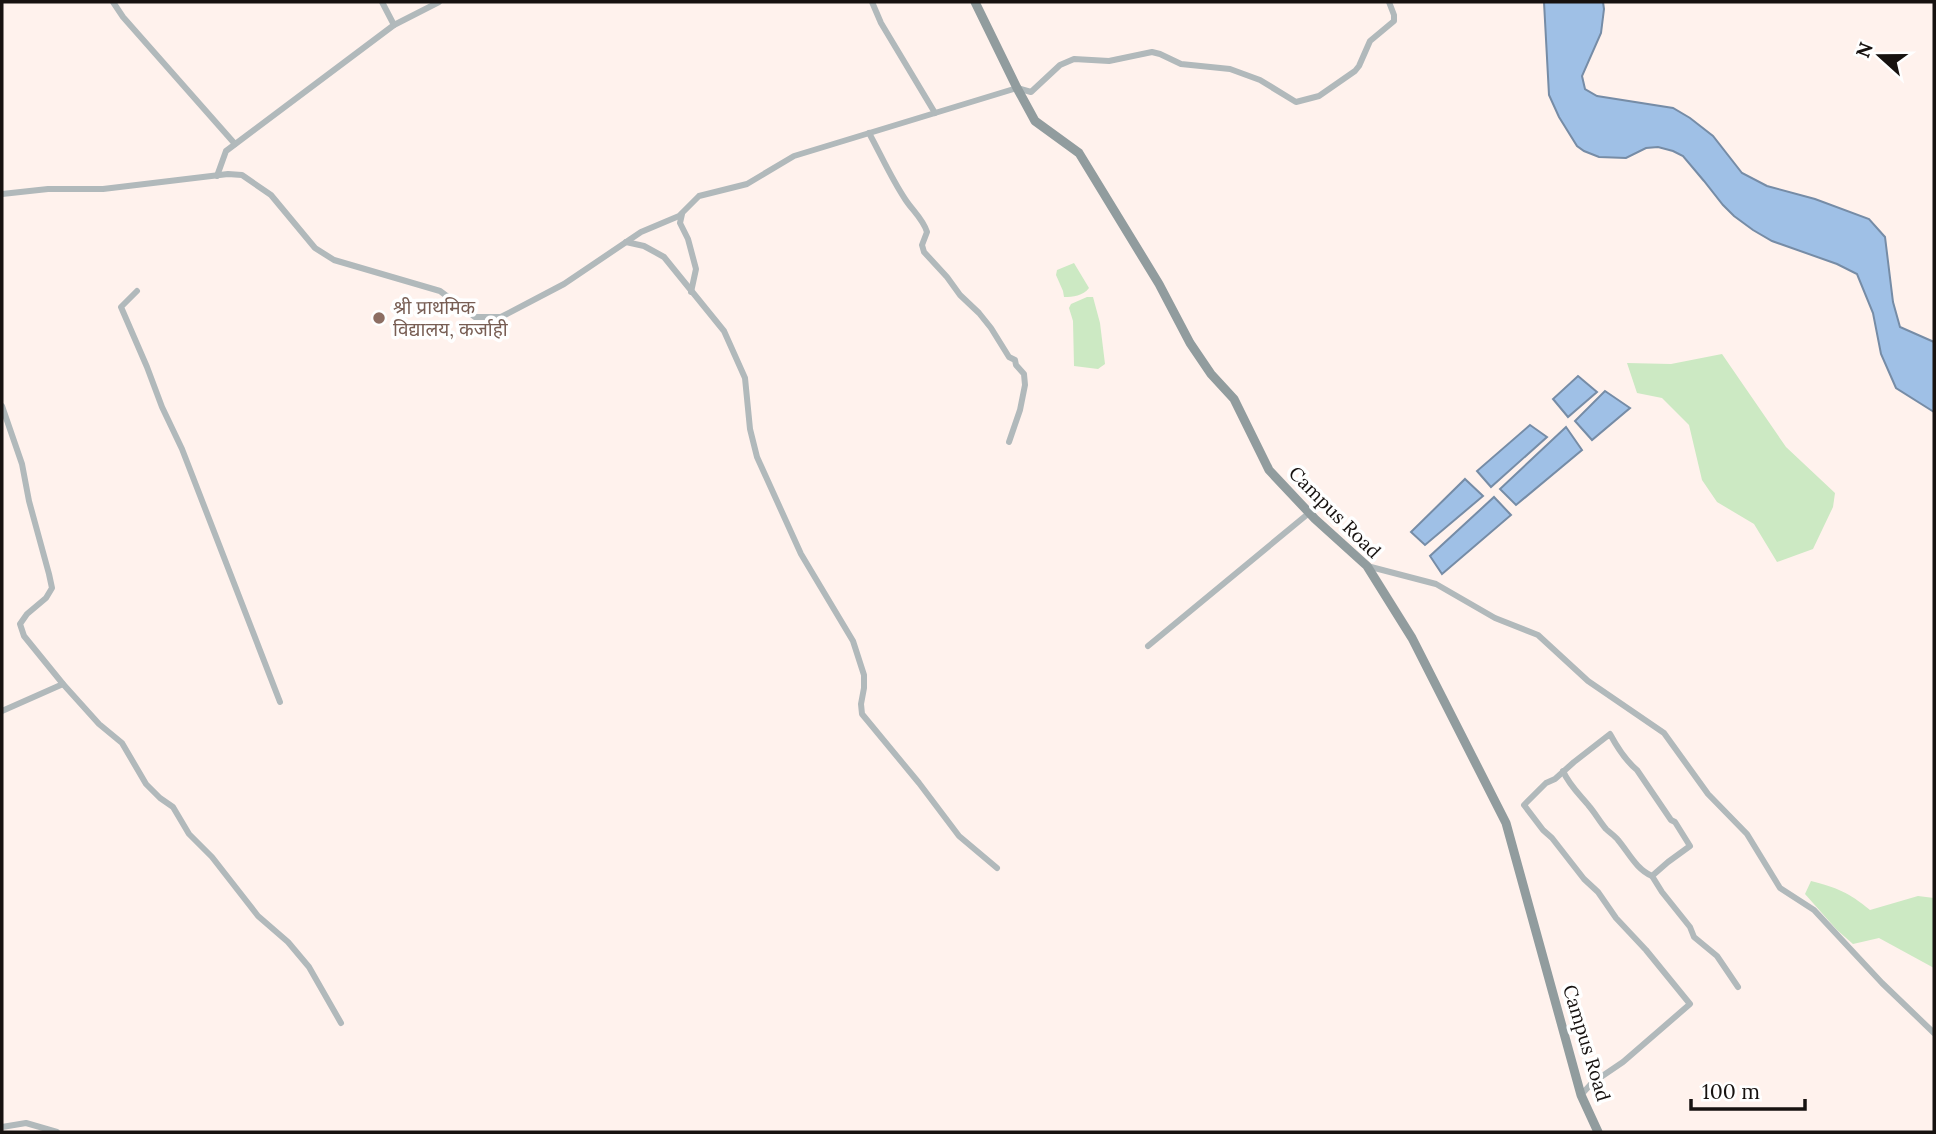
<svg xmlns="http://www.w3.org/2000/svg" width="1936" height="1134" font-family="Lora,'Noto Sans Devanagari',serif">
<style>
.green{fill:#cce9c3}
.water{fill:#9fc0e6;stroke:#768ca6;stroke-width:2}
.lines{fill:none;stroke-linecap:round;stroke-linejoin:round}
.street{stroke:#b1b9bb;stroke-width:6}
.secondary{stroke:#919c9e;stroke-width:9}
.education-dot{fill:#8d6e63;stroke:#fff;stroke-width:2.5}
.labels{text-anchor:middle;stroke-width:7;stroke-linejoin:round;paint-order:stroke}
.education-label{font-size:19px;fill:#785e54;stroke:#fff;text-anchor:start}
.street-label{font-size:19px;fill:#171210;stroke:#fff}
</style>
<rect width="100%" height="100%" fill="#fff2ed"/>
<g class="green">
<path d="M 1074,263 L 1089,288 C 1083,296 1073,297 1064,297 L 1063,291 L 1056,275 L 1057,270 Z"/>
<path d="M 1087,297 L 1093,297 L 1100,323 L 1105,364 L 1098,369 L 1074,366 L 1073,321 L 1069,308 L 1071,304 Z"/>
<path d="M 1722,354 L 1786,447 L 1835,493 L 1833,507 L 1813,549 L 1777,562 L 1754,524 L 1717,502 L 1702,480 L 1689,425 L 1662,398 L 1637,393 L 1627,363 L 1671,364 Z"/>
<path d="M 1811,881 C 1838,888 1848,892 1870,910 L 1918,896 L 1934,898 L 1934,968 L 1879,938 L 1853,944 L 1837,930 L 1805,894 Z"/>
</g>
<g class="water">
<path d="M 1544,2 L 1603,2 L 1604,9 L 1601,33 L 1582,76 L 1585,89 L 1597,96 L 1673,108 L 1690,118 L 1713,136 L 1742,173 L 1767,186 L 1815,199 L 1869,219 L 1885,237 L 1893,302 L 1900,327 L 1934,342 L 1934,412 L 1896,388 L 1881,354 L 1873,313 L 1857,274 L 1837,264 L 1772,241 L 1753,230 L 1734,216 L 1723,205 L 1704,181 L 1683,156 L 1673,151 L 1658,147 L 1646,148 L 1626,158 L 1599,157 L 1584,151 L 1577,146 L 1559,117 L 1549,95 Z"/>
<path d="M 1578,376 L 1597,392 L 1568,417 L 1553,399 Z"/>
<path d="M 1605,391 L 1630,408 L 1592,440 L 1575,421 Z"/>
<path d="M 1530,425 L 1547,437 L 1491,487 L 1477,471 Z"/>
<path d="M 1566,427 L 1582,450 L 1516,505 L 1500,489 Z"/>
<path d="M 1465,479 L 1483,496 L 1425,545 L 1411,532 Z"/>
<path d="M 1494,497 L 1511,515 L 1442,574 L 1430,556 Z"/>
</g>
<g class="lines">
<g class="street">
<path d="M 113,2 L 123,17 L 235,144"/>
<path d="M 382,2 L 394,25"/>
<path d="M 872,2 L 881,23 L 935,113"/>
<path d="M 869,133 C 881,155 891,178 905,199 C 912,210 923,219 927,232 L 922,245 L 924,252 L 947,277 L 960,295 L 979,313 L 991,328 L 1009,357 L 1015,360 L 1016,365 L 1024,374 L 1025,385 L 1020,410 L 1009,442"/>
<path d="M 217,176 L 226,151 L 394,25 L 439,2"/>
<path d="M 2,194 L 48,189 L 103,189 L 228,174 L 242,175 L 271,195 L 315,248 L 334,260 L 440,291 L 475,317 L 501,317 L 564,284 L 641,232 L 679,216 L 699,196 L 747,184 L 794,156 L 1017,88 L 1031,92 L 1060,65 L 1074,59 L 1109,61 L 1152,52 L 1160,54 L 1181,64 L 1230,69 L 1260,80 L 1296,102 L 1319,96 L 1355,71 L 1359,66 L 1370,41 L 1394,21 L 1394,15 L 1389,2"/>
<path d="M 682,214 L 680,223 L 688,239 L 696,269 L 691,292"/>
<path d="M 626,242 L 644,246 L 664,257 L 724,331 L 745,378 L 750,429 L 757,457 L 801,554 L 853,641 L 864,675 L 864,688 L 861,704 L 862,714 L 919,783 L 959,836 L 997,868"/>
<path d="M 137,291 L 121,307 L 147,367 L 162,407 L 182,449 L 280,702"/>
<path d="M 2,406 L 22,464 L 29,501 L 49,574 L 52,588 L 46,598 L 27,614 L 20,624 L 24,636 L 63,684 L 99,724 L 122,743 L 146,784 L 160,798 L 173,807 L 189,834 L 212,857 L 258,916 L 288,942 L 309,967 L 341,1023"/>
<path d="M 1367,566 L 1436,584 L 1495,618 L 1538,635 L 1588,681 L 1664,733 L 1708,794 L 1747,834 L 1780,888 L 1814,910 L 1882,983 L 1934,1033"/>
<path d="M 1148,646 L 1309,513"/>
<path d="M 2,711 L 63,684"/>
<path d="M 1563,771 C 1569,785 1580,795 1589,806 C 1595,813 1600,822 1606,829 C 1610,833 1615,836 1618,840 C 1629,853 1636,869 1652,876"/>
<path d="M 1581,1095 L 1592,1083 L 1623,1062 L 1690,1004 L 1646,950 L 1616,918 L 1598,892 L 1584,879 L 1552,838 L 1543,830 L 1524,805 L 1546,783 L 1555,779 L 1574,762 L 1610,734 C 1617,747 1626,761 1637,770 L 1671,820 L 1675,822 L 1690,846 L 1668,862 L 1652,876 L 1662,892 L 1690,927 L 1694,937 L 1717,956 L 1738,987"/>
<path d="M 2,1127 L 26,1123 L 57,1132"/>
</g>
<path class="secondary" d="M 975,2 L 1017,88 L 1035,121 L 1079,153 L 1159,284 L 1190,343 L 1211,374 L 1234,399 L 1269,470 L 1315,519 L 1367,566 L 1412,638 L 1506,823 L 1581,1095 L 1598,1132"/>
</g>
<circle class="education-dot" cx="379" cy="318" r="7"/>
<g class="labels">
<g class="education-label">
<text x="393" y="314">श्री प्राथमिक<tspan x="393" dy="22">विद्यालय, कर्जाही</tspan></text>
</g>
<g class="street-label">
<text transform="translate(1335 512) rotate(45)" y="7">Campus Road</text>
<text transform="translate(1587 1043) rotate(73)" y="7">Campus Road</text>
</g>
</g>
<rect width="1936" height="1134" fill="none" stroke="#171210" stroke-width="7"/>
<g transform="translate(1880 56) rotate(291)" stroke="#ffffff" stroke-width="5" paint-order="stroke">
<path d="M0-5L12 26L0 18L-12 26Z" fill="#171210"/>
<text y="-10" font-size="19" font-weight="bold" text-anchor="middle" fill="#171210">N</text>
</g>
<path d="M1691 1099v10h114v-10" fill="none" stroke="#171210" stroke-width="3.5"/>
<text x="1702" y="1099" font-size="21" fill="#171210" stroke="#ffffff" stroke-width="5" paint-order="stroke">100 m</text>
</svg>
